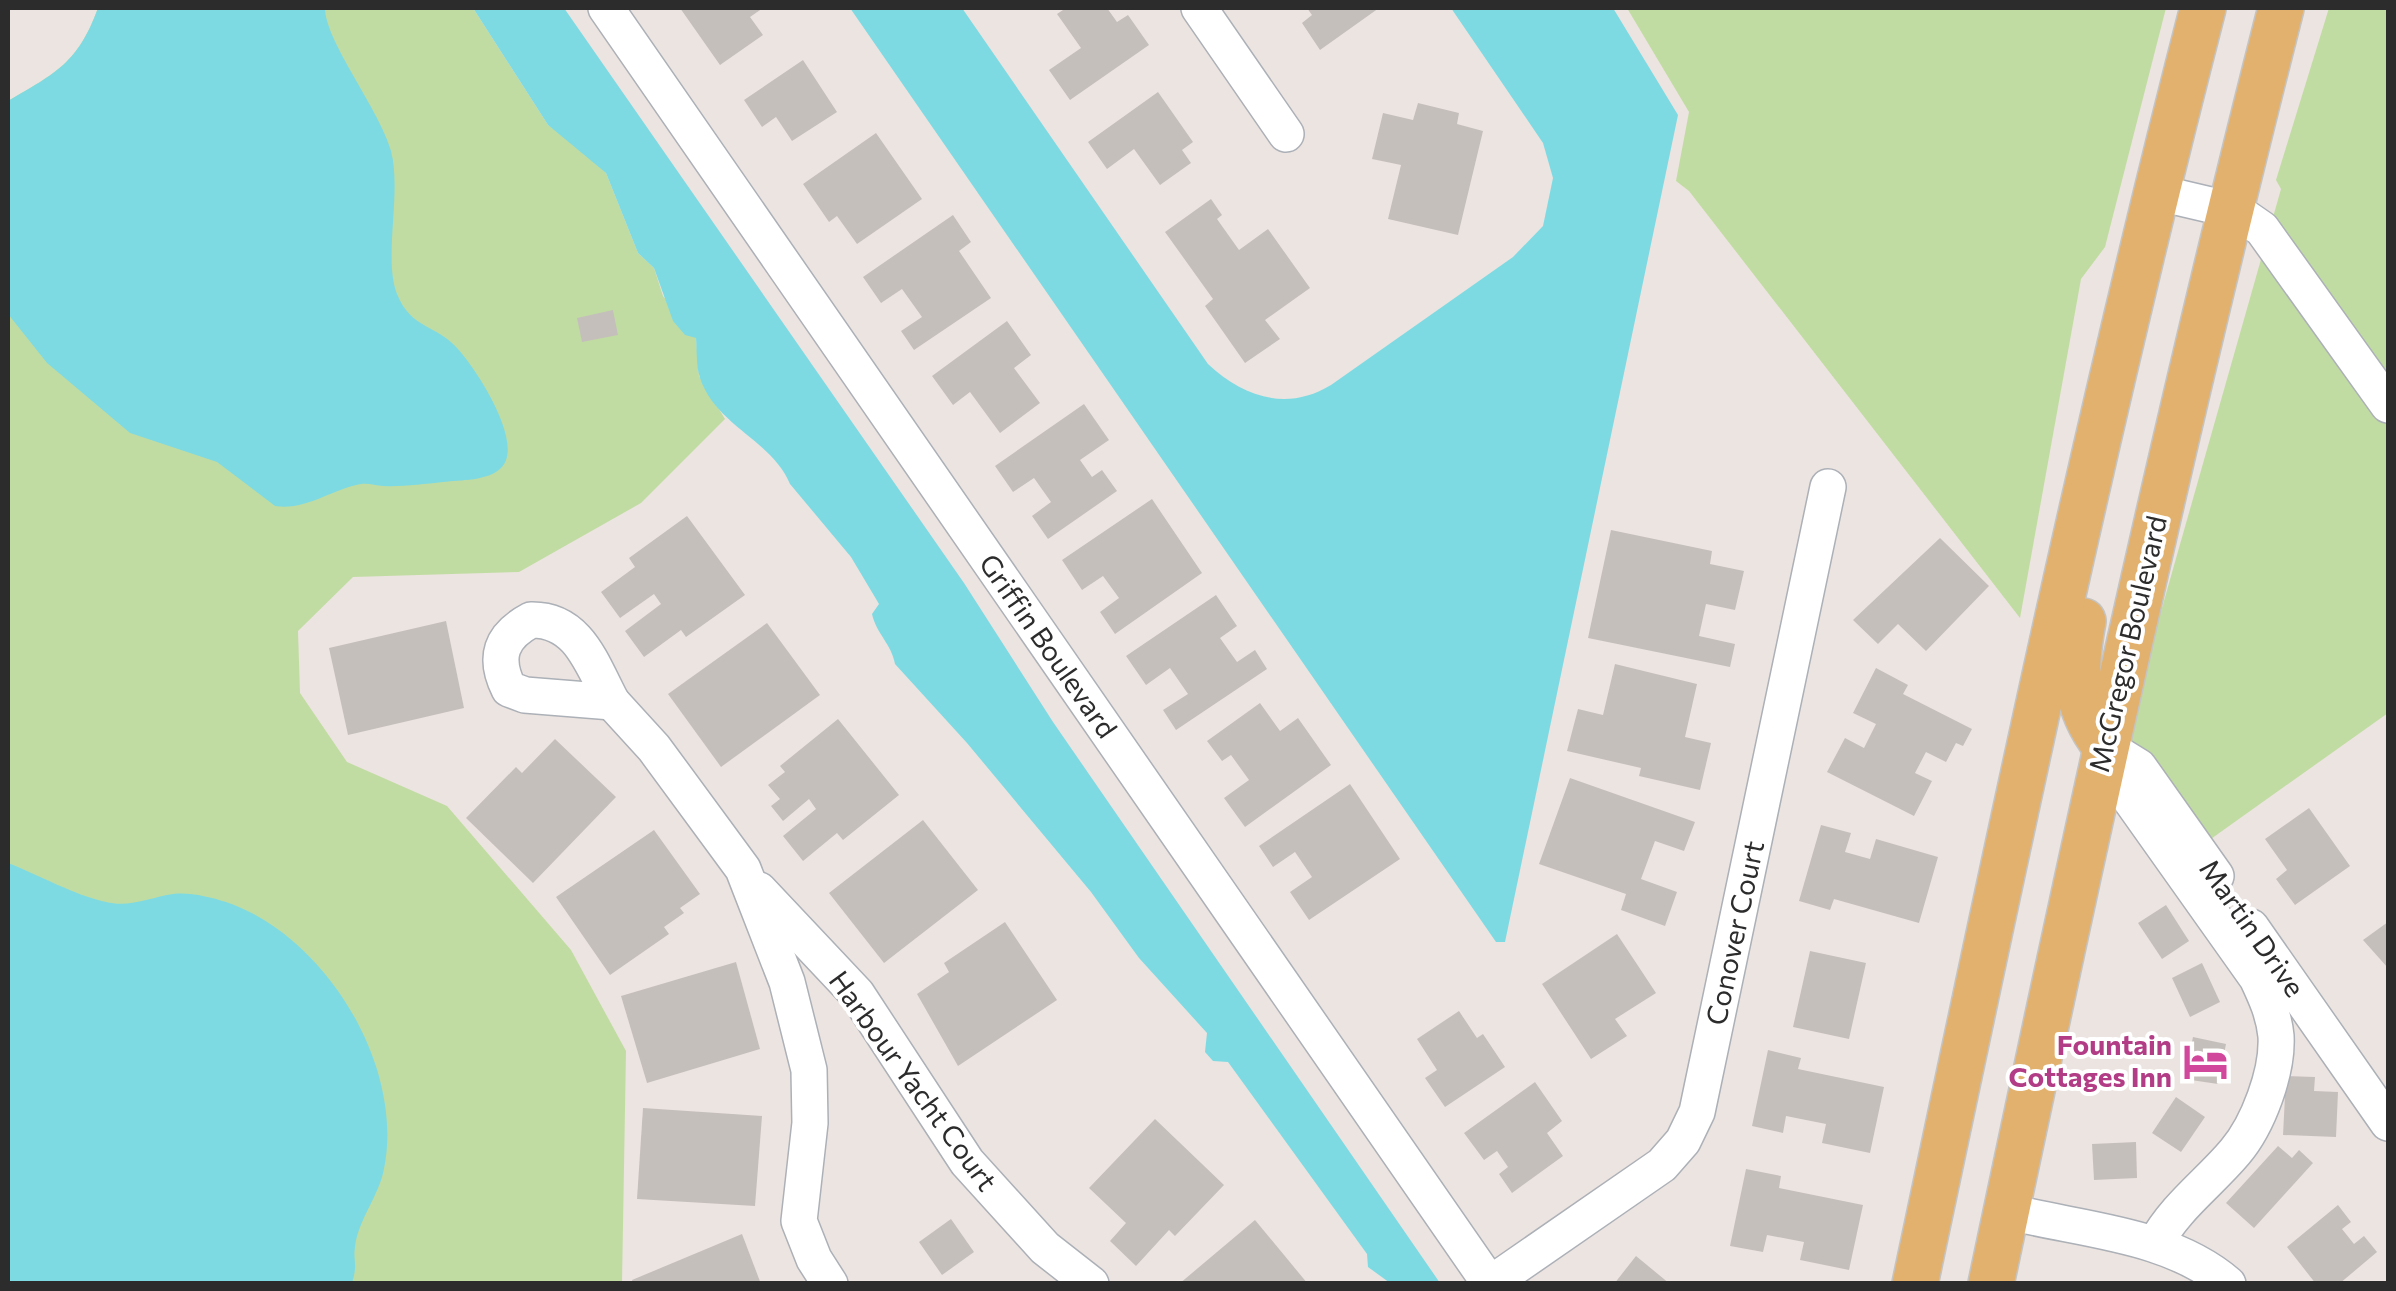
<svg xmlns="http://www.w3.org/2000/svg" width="2396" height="1291" font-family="Commissioner,sans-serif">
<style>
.green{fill:#c1dca2}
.water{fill:#7edae2}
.building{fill:#c5bfbb}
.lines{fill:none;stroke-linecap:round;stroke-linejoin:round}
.minor-casing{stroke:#acb0b7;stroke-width:38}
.major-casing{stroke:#c4c4c4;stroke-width:48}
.minor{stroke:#fff;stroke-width:35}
.major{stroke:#e2b16e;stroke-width:45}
.labels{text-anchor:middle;stroke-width:8;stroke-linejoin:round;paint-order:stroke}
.street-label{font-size:28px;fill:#2c2c2c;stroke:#fff}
.hotel-label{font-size:28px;font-weight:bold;fill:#b23c85;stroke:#fff;text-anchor:end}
</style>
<rect width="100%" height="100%" fill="#ece4e0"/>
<g class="green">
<path d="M 98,8 L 473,8 L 548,125 L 587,152 L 606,173 L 638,253 L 654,268 L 663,296 L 696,338 L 699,376 L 725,419 L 641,503 L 519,572 L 353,577 L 298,631 L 300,693 L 347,762 L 447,806 L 571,950 L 626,1051 L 622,1283 L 8,1283 L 8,101 C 56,73 78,63 98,8 Z"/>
<path d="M 1627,8 L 2166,8 L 2105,247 L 2081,279 L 2020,618 L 1689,191 L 1676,181 L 1689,112 Z"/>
<path d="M 2329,8 L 2388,8 L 2388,713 L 2208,841 L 2123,745 L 2281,189 L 2276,180 Z"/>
</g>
<g class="water">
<path d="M 98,8 L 325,8 C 325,41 380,110 391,151 C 402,193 383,258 397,294 C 411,329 437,325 457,348 C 475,367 526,444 501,468 C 488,481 461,480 443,482 C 424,484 402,487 383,486 C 375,486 370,483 361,484 C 332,489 306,511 275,506 L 217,462 L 130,433 L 47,363 L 8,314 L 8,101 C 56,73 78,63 98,8 Z"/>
<path d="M 473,8 L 564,8 L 964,583 L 1053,722 L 1440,1283 L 1390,1283 L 1368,1267 L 1367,1254 L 1228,1062 L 1213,1061 L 1205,1052 L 1207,1033 L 1139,958 L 1091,892 L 967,743 L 895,664 C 892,645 876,633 872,614 L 879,604 L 851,557 L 790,484 C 772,440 716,426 700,378 C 696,366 697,351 696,338 L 685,335 L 673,321 L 654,268 L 638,253 L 606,173 L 548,125 Z"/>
<path d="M 850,8 L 962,8 L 1208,364 C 1243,397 1287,412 1331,385 L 1513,257 L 1543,226 L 1553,178 L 1543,143 L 1451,8 L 1613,8 L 1678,115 L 1505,942 L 1496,942 Z"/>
<path d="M 8,863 C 39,875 74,895 106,902 C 130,908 151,897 173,894 C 190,892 210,897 226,902 C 325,935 405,1066 384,1169 C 379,1196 358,1220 355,1247 C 353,1262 358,1264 352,1283 L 8,1283 Z"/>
</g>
<g class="building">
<path d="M 680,8 L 763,8 L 750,17 L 763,35 L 720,65 Z"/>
<path d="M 1066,8 L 1107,8 L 1117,22 L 1128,15 L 1149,45 L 1070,100 L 1049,70 L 1081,48 L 1057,14 Z"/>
<path d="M 1307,8 L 1379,8 L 1320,50 L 1302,23 L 1312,15 Z"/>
<path d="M 803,60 L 837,112 L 792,141 L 776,117 L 762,127 L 744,100 Z"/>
<path d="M 1158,92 L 1193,142 L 1182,150 L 1191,163 L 1160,185 L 1134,149 L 1107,169 L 1088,142 Z"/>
<path d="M 1418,103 L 1459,113 L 1457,124 L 1483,131 L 1458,235 L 1388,219 L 1401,165 L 1372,159 L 1383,113 L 1413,120 Z"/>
<path d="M 876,133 L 922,199 L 857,244 L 837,216 L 829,222 L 803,184 Z"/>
<path d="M 1211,199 L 1222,215 L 1217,219 L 1239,250 L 1268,229 L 1310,288 L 1265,320 L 1280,339 L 1245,363 L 1205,306 L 1213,299 L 1165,232 Z"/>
<path d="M 953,215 L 971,242 L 959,251 L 991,298 L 914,350 L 901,331 L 922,317 L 902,289 L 881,303 L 863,277 Z"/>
<path d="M 613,310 L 618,335 L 582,342 L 577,318 Z"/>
<path d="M 1007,321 L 1031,355 L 1014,368 L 1040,403 L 1000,433 L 970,392 L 953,405 L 932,376 Z"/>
<path d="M 1084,404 L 1109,440 L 1080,460 L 1092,477 L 1102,470 L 1117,491 L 1048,539 L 1032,516 L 1051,502 L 1034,478 L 1013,492 L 995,466 Z"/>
<path d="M 1152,499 L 1202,573 L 1115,634 L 1100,612 L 1119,598 L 1103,576 L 1082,590 L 1062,560 Z"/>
<path d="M 687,516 L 745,595 L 686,637 L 681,630 L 644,657 L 625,631 L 661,604 L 654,594 L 620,618 L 601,592 L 635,567 L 629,558 Z"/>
<path d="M 1611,530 L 1712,551 L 1710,564 L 1744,571 L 1735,610 L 1706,604 L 1699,636 L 1735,644 L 1730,667 L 1588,638 Z"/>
<path d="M 1940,538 L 1989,586 L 1926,651 L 1898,624 L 1878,644 L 1853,620 Z"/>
<path d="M 1216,595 L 1237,626 L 1220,638 L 1237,662 L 1255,650 L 1267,669 L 1176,730 L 1163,710 L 1188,694 L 1170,668 L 1146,685 L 1126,656 Z"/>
<path d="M 446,621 L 464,708 L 348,735 L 329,648 Z"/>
<path d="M 767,623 L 820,695 L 721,767 L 668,694 Z"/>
<path d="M 1615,664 L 1697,684 L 1685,737 L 1711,743 L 1700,790 L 1639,776 L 1641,768 L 1567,751 L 1578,709 L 1603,715 Z"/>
<path d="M 1876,668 L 1908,685 L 1903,694 L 1972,729 L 1963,746 L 1956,743 L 1946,762 L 1926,752 L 1915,773 L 1932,781 L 1914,816 L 1827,772 L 1845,738 L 1864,748 L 1876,724 L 1853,713 Z"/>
<path d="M 1260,703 L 1280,731 L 1298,718 L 1331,765 L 1245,827 L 1224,798 L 1249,780 L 1231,755 L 1222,761 L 1207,741 Z"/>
<path d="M 838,719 L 899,795 L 843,840 L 837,833 L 803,861 L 783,836 L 816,809 L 809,799 L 783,821 L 771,806 L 780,799 L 768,785 L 785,772 L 780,766 Z"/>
<path d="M 555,739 L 616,797 L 533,883 L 466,818 L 516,767 L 522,773 Z"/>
<path d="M 1570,778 L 1695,822 L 1684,851 L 1655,841 L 1641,879 L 1677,892 L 1665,926 L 1621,910 L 1626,894 L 1539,864 Z"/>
<path d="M 1350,784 L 1400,859 L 1309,920 L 1290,892 L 1312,877 L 1295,852 L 1273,867 L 1259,846 Z"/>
<path d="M 2309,808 L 2350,866 L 2295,905 L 2276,879 L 2287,870 L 2265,839 Z"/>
<path d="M 923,820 L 978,890 L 884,963 L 829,893 Z"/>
<path d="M 1821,825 L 1851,833 L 1845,852 L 1870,859 L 1876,839 L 1938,857 L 1919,923 L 1834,899 L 1830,910 L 1799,901 Z"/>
<path d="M 654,830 L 700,894 L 680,908 L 684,913 L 664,927 L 669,934 L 610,975 L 556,897 Z"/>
<path d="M 2166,905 L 2189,941 L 2162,959 L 2138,923 Z"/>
<path d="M 1005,922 L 1057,1000 L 958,1066 L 917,994 L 949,972 L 944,963 Z"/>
<path d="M 2388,922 L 2388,968 L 2363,940 Z"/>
<path d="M 1617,934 L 1656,993 L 1615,1019 L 1627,1036 L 1591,1059 L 1542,984 Z"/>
<path d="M 1810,951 L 1866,963 L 1849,1039 L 1793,1027 Z"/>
<path d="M 736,962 L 760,1049 L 647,1083 L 621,996 Z"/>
<path d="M 2202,963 L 2220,1002 L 2190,1017 L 2172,978 Z"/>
<path d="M 1459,1011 L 1477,1038 L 1483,1034 L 1505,1067 L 1445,1107 L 1425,1078 L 1437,1070 L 1417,1039 Z"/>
<path d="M 2193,1037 L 2226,1044 L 2218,1084 L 2184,1079 Z"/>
<path d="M 1768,1050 L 1801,1058 L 1798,1069 L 1884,1087 L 1870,1153 L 1822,1143 L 1826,1124 L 1786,1116 L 1783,1133 L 1752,1126 Z"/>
<path d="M 2286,1076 L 2315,1077 L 2314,1091 L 2338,1092 L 2336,1137 L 2283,1135 Z"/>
<path d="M 1535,1082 L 1562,1121 L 1547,1133 L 1563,1156 L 1512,1193 L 1499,1174 L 1508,1167 L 1497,1151 L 1484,1160 L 1464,1133 Z"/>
<path d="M 2176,1097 L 2205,1117 L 2181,1152 L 2152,1133 Z"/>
<path d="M 643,1108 L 762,1116 L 755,1206 L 637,1199 Z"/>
<path d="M 1155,1119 L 1224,1185 L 1175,1236 L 1169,1230 L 1136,1266 L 1110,1241 L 1126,1223 L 1089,1188 Z"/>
<path d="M 2136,1142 L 2137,1178 L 2094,1180 L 2092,1144 Z"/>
<path d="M 2278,1146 L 2292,1158 L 2299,1150 L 2313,1163 L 2254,1228 L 2226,1203 Z"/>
<path d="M 1746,1169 L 1781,1176 L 1779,1188 L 1863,1205 L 1849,1270 L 1800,1260 L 1804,1242 L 1767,1235 L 1763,1252 L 1730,1246 Z"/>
<path d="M 2338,1205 L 2351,1222 L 2342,1229 L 2354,1244 L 2364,1236 L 2377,1252 L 2339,1284 L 2316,1284 L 2287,1247 Z"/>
<path d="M 951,1219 L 974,1252 L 942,1275 L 919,1242 Z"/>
<path d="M 1255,1220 L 1308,1284 L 1179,1284 Z"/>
<path d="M 742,1234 L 761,1284 L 633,1284 L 632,1280 Z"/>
<path d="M 1636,1256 L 1670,1284 L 1614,1284 Z"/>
</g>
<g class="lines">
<defs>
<g id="minor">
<path d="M 606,8 L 1490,1284 L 1662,1165 L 1683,1141 L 1697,1112 L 1828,487"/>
<path d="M 1199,8 L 1286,134"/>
<path d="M 2155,192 L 2236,211 L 2262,229 L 2388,405"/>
<path d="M 531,620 C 579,619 592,665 612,702 L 525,695 L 509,689 C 493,657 501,636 531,620 Z"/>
<path d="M 612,702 L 654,748 L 743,869 L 787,982 L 809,1070 L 810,1123 L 799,1221 L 814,1259 L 830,1284"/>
<path d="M 2105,746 L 2125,792 L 2257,978 C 2266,997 2274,1015 2276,1036 C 2278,1072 2258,1125 2235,1152 C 2208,1184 2176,1206 2155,1244"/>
<path d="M 2105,746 L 2139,767 L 2216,876"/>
<path d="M 759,890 L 857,994 L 967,1162 L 1045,1248 L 1091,1284"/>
<path d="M 2251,927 L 2388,1123"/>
<path d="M 2006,1211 C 2079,1230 2169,1233 2228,1284"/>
</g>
<g id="major">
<path d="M 2083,621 C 2074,670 2073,705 2105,746"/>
<path d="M 1915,1284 C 2005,857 2094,430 2203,8"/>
<path d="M 1991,1284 C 2081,856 2173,431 2281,8"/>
</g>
</defs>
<use href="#minor" class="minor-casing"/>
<use href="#major" class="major-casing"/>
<use href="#minor" class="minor"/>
<use href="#major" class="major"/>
</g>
<defs>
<symbol id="hotel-bare" viewBox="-9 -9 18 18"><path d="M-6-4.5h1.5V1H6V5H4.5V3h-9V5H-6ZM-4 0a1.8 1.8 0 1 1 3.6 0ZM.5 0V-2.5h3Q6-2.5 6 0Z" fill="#d1479c" stroke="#fff" stroke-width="2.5" paint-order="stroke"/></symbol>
</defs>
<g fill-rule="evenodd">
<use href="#hotel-bare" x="2174" y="1030" width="63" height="63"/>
</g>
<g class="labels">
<g class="street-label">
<text transform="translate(2128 644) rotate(-77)" y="10">McGregor Boulevard</text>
<text transform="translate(1048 646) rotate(55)" y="10">Griffin Boulevard</text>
<text transform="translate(2252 928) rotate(55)" y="10">Martin Drive</text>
<text transform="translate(1735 933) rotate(-78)" y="10">Conover Court</text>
<text transform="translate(913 1081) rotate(54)" y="10">Harbour Yacht Court</text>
</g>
<g class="hotel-label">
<text x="2172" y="1055">Fountain<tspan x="2172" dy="32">Cottages Inn</tspan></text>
</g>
</g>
<rect width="2396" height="1291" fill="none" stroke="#2c2c2c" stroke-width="20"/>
</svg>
